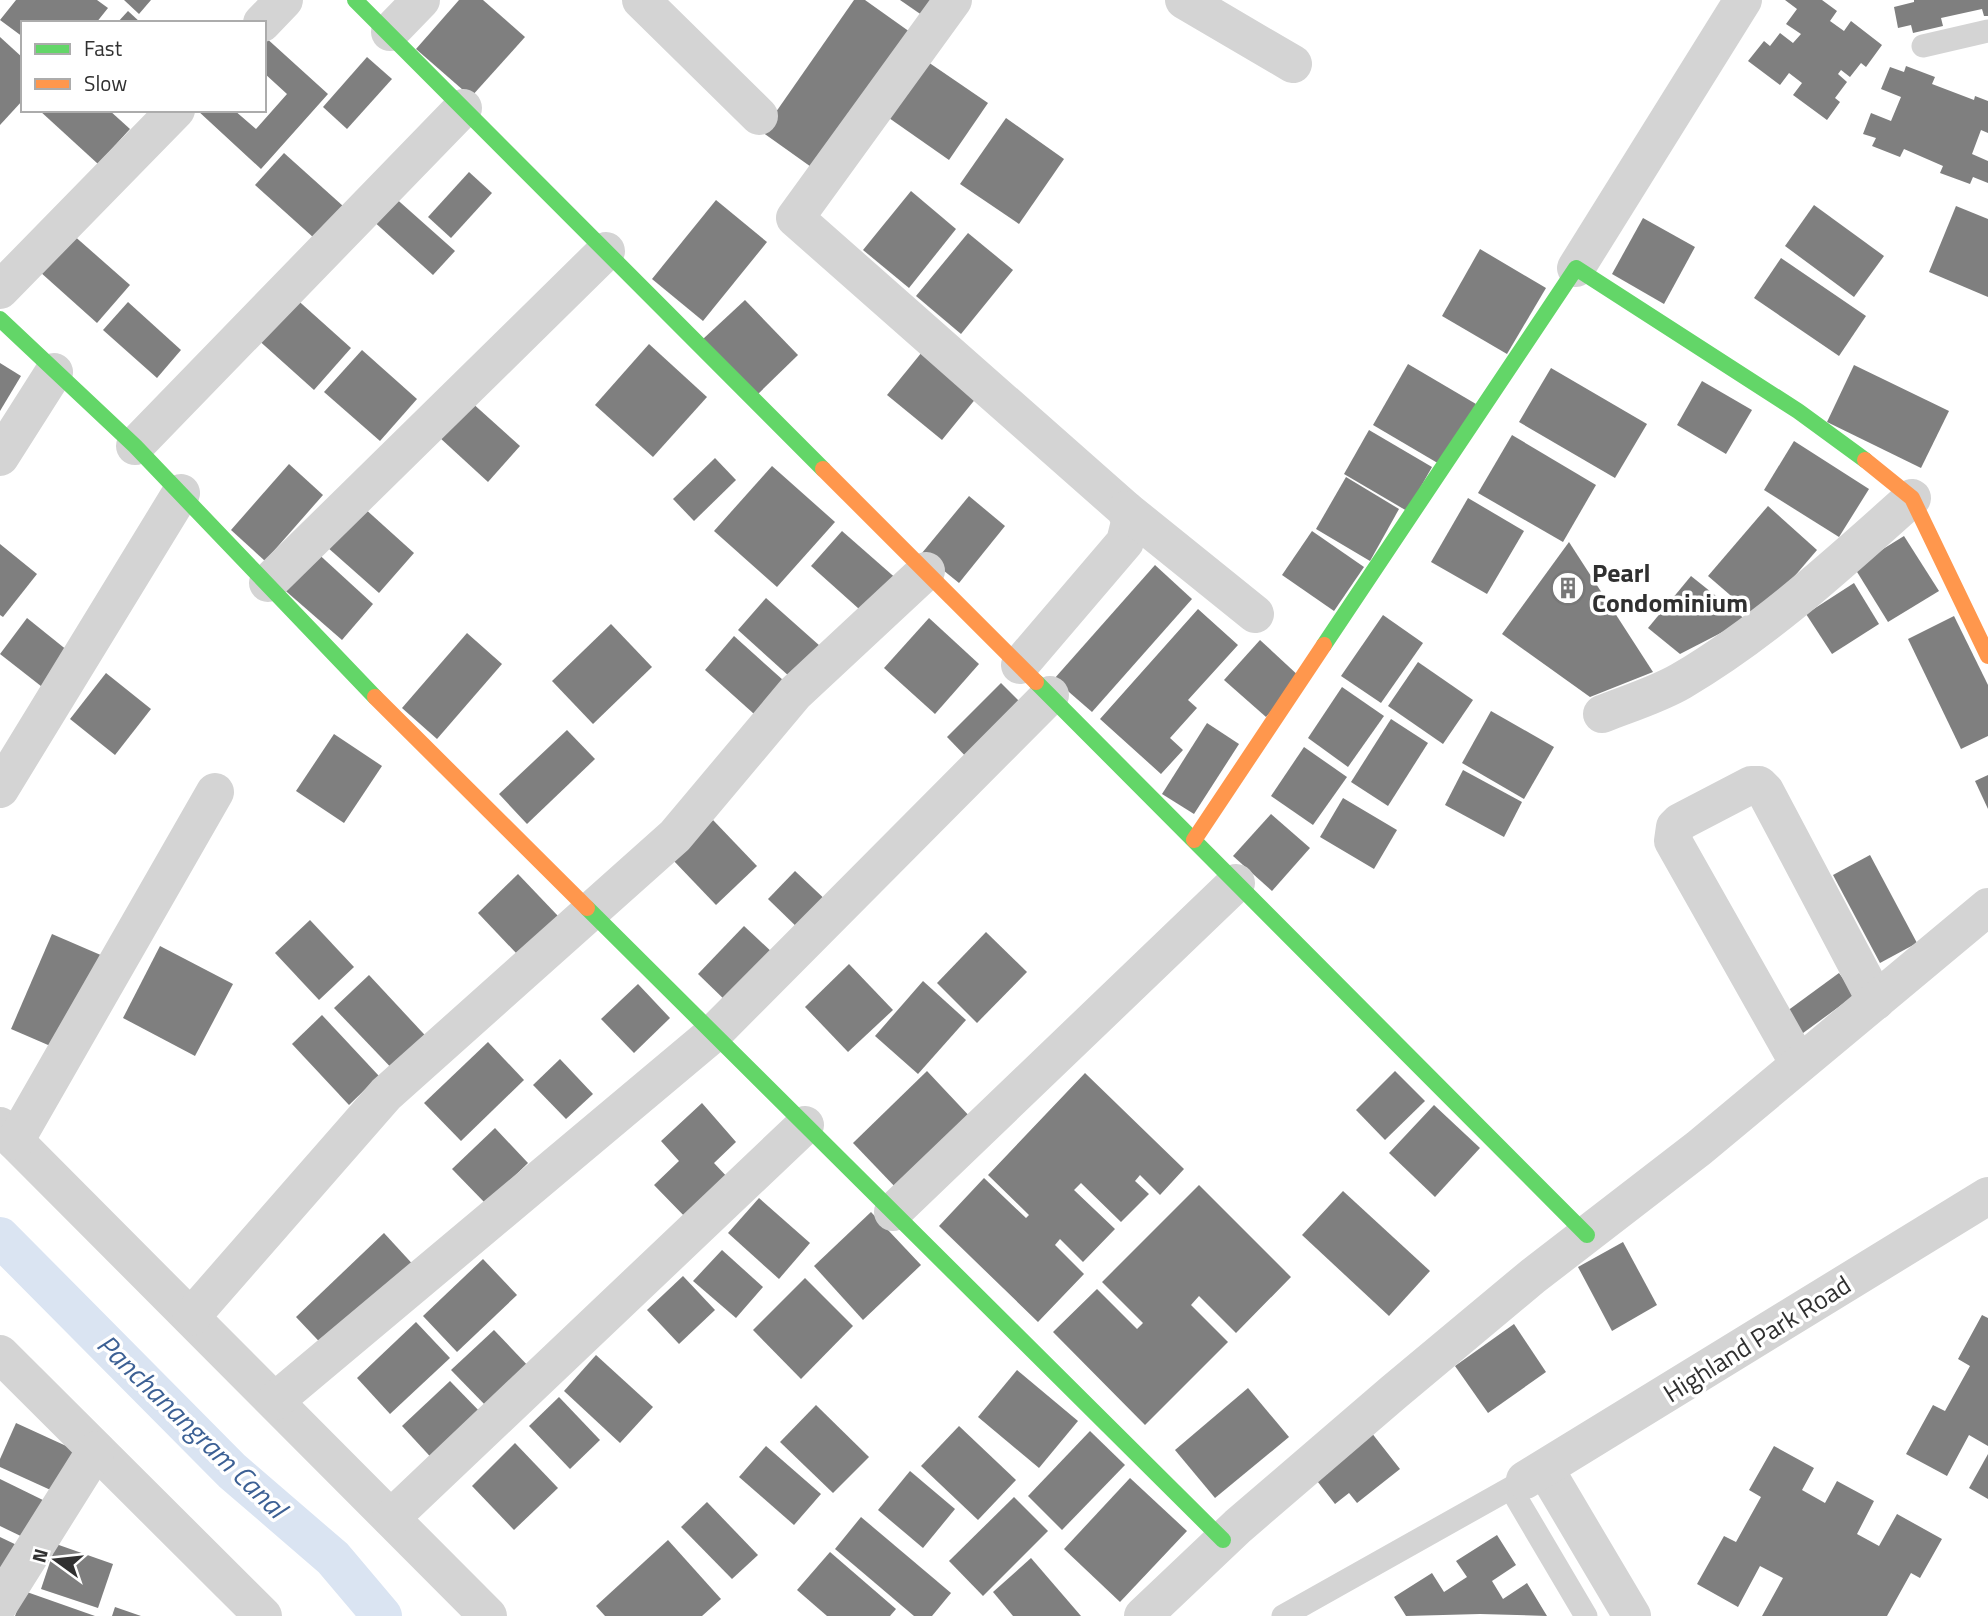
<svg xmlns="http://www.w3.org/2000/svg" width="1988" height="1616" font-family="'Titillium Web',sans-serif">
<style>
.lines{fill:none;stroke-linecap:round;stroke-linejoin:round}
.canal{stroke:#dae4f2;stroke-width:40}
.building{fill:#7f7f7f}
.lane{stroke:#d4d4d4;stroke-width:23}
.street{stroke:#d4d4d4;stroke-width:38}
.fast{stroke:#63d668;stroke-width:16}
.slow{stroke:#ff974d;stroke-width:16}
.labels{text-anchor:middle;stroke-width:7;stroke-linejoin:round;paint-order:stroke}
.poi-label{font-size:26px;font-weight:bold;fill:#303030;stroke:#fff;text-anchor:start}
.street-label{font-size:26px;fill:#303030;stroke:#fff}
.water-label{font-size:28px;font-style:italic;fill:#3c6094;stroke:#fff}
</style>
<rect width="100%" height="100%" fill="#fff"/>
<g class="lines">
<path class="canal" d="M 0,1237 L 232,1471 L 333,1558 L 382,1616"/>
</g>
<g class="building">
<path d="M 16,0 L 97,0 L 108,8 L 96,23 L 23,23 L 23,37 L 0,20 Z"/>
<path d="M 124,0 L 151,0 L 139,14 Z"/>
<path d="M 459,0 L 483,0 L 525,37 L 471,97 L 416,49 Z"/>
<path d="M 854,0 L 865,0 L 917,37 L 821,174 L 762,132 Z"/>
<path d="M 900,0 L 943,0 L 929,20 Z"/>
<path d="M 1785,0 L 1822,0 L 1837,11 L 1830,21 L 1844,31 L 1851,21 L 1882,45 L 1866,67 L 1861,63 L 1850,77 L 1841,70 L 1838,74 L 1847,82 L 1835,98 L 1840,102 L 1827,120 L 1793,95 L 1802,83 L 1789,73 L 1780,85 L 1748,61 L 1764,41 L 1770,46 L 1780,33 L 1793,43 L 1801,34 L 1786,24 L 1797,9 Z"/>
<path d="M 1914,0 L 1988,0 L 1988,16 L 1984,16 L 1982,9 L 1941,18 L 1943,26 L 1913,33 L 1911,25 L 1898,28 L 1894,7 L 1914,2 Z"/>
<path d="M 128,11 L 141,23 L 117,23 Z"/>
<path d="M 264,36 L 328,94 L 261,169 L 197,110 L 234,110 L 256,129 L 287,94 L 264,73 Z"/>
<path d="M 0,37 L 23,58 L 23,100 L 0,125 Z"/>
<path d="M 367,57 L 392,79 L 347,129 L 323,107 Z"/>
<path d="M 928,62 L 988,103 L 949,160 L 889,118 Z"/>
<path d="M 1906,66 L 1935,77 L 1932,84 L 1974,100 L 1975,96 L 1988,101 L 1988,133 L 1981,130 L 1972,154 L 1988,161 L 1988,183 L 1973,177 L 1970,184 L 1940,173 L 1943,166 L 1904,149 L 1900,157 L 1872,146 L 1876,138 L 1863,134 L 1871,113 L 1891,121 L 1901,97 L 1881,89 L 1890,67 L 1904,72 Z"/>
<path d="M 39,110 L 109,110 L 130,129 L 98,164 Z"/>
<path d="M 1006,118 L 1064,159 L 1019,224 L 960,184 Z"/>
<path d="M 284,153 L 343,206 L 314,238 L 255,185 Z"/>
<path d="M 469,172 L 492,193 L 451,238 L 428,217 Z"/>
<path d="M 911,191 L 956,229 L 909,288 L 863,250 Z"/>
<path d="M 392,195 L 455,251 L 433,275 L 371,219 Z"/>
<path d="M 716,200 L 767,242 L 703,321 L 652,279 Z"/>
<path d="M 1814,205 L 1884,256 L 1854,297 L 1785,246 Z"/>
<path d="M 1956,206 L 1988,219 L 1988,297 L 1929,272 Z"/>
<path d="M 1643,218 L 1695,247 L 1664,304 L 1612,274 Z"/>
<path d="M 63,226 L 130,285 L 97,323 L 30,263 Z"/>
<path d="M 968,233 L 1013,270 L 961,334 L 916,296 Z"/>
<path d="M 1480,249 L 1546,288 L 1507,354 L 1442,316 Z"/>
<path d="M 1781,258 L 1866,316 L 1839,356 L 1754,298 Z"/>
<path d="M 293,296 L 351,348 L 314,390 L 255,337 Z"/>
<path d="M 745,300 L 798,355 L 757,395 L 703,339 Z"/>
<path d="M 128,302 L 181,350 L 157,378 L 103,330 Z"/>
<path d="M 649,344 L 707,397 L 653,457 L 595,405 Z"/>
<path d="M 362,350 L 417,399 L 380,441 L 324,392 Z"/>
<path d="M 922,352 L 977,397 L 942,440 L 887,395 Z"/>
<path d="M 0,363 L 21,376 L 0,411 Z"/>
<path d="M 1408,364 L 1476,404 L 1441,465 L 1373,425 Z"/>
<path d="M 1854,365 L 1949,411 L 1921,468 L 1827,422 Z"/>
<path d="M 1551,368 L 1647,424 L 1615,478 L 1519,422 Z"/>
<path d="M 1702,381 L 1752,410 L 1726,454 L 1677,425 Z"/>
<path d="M 470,401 L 520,446 L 488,482 L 439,437 Z"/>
<path d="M 1369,430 L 1432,467 L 1407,511 L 1344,474 Z"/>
<path d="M 1512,435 L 1596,485 L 1563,542 L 1478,493 Z"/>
<path d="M 1794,441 L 1869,489 L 1839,537 L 1764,490 Z"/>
<path d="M 715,458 L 736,480 L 694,521 L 673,499 Z"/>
<path d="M 289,464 L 323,495 L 265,561 L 231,530 Z"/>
<path d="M 772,466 L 835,522 L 777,587 L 714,531 Z"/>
<path d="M 1346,477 L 1399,509 L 1370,561 L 1316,529 Z"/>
<path d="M 969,496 L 1005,526 L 959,583 L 922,553 Z"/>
<path d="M 1468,498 L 1524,531 L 1487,594 L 1431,562 Z"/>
<path d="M 1768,506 L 1817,550 L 1758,619 L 1708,576 Z"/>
<path d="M 363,507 L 414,553 L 379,593 L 327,547 Z"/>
<path d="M 842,531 L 899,581 L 868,617 L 811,566 Z"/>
<path d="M 1312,531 L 1364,567 L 1334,611 L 1282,575 Z"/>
<path d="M 1904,536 L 1939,591 L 1888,622 L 1854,567 Z"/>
<path d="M 1569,542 L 1653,672 L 1590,697 L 1502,634 Z"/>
<path d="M 0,544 L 37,574 L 3,617 L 0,615 Z"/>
<path d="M 313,549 L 373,604 L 342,640 L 280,586 Z"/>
<path d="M 1155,565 L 1192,599 L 1092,712 L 1054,679 Z"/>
<path d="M 1691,576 L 1746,620 L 1680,654 L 1648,628 Z"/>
<path d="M 1854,583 L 1879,624 L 1832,654 L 1806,614 Z"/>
<path d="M 766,598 L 829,654 L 800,686 L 738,630 Z"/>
<path d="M 1198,609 L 1238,645 L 1188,700 L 1197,708 L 1170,738 L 1183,750 L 1161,774 L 1100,719 Z"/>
<path d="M 1383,615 L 1423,643 L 1381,703 L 1341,676 Z"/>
<path d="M 1954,616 L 1988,685 L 1988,736 L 1961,749 L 1908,639 Z"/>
<path d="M 27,618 L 73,655 L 46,690 L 0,654 Z"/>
<path d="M 929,618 L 979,664 L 935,714 L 884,668 Z"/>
<path d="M 611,624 L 652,667 L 593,724 L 552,681 Z"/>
<path d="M 467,633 L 502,664 L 437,739 L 402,708 Z"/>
<path d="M 734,636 L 793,689 L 763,722 L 705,670 Z"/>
<path d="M 1260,640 L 1301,678 L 1266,717 L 1224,680 Z"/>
<path d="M 1418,662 L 1473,700 L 1443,744 L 1388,706 Z"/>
<path d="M 106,673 L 151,709 L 115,755 L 70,719 Z"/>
<path d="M 1001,683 L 1029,711 L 974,765 L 947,737 Z"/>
<path d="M 1342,687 L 1384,716 L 1348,767 L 1308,738 Z"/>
<path d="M 1491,711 L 1554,747 L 1524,799 L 1462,763 Z"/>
<path d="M 1391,719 L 1428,743 L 1388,806 L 1351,782 Z"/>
<path d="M 1207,723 L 1239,744 L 1194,814 L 1162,794 Z"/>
<path d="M 567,730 L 595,759 L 527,824 L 499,794 Z"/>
<path d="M 334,734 L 382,766 L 344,823 L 296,791 Z"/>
<path d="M 1304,747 L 1347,777 L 1313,825 L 1271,796 Z"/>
<path d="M 1463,770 L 1522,802 L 1504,837 L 1445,805 Z"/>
<path d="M 1988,775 L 1988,809 L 1975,781 Z"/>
<path d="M 1343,798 L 1397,830 L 1374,869 L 1320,837 Z"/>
<path d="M 1271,814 L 1310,848 L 1272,891 L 1233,856 Z"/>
<path d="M 713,820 L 757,866 L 716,905 L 672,859 Z"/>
<path d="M 1870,855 L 1917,943 L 1880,963 L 1833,875 Z"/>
<path d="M 795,871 L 831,905 L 803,933 L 768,899 Z"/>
<path d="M 518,874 L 558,916 L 517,954 L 478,913 Z"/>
<path d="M 310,920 L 354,967 L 319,1000 L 275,953 Z"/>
<path d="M 744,926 L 775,955 L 729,1004 L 698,974 Z"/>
<path d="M 986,932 L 1027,972 L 977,1023 L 937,983 Z"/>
<path d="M 52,934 L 103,956 L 62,1051 L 11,1029 Z"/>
<path d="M 160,946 L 233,984 L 195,1056 L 123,1018 Z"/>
<path d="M 849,964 L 893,1010 L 848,1052 L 805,1007 Z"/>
<path d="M 1839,973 L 1855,995 L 1799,1036 L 1783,1014 Z"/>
<path d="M 369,975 L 435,1046 L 401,1078 L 334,1008 Z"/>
<path d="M 923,981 L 966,1020 L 918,1074 L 875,1036 Z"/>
<path d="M 638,984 L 670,1018 L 634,1053 L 601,1019 Z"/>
<path d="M 322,1015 L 379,1076 L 349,1105 L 292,1044 Z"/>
<path d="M 488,1042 L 524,1080 L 461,1141 L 424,1103 Z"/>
<path d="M 560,1059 L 593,1094 L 566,1119 L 533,1085 Z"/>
<path d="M 927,1071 L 973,1120 L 899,1191 L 853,1143 Z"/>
<path d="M 1395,1071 L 1425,1101 L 1385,1140 L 1356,1110 Z"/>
<path d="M 1085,1073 L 1184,1169 L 1160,1195 L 1140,1175 L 1135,1181 L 1149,1194 L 1121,1222 L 1081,1183 L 1074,1190 L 1115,1229 L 1083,1262 L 1060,1239 L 1055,1245 L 1084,1274 L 1038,1322 L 939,1226 L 984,1178 L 1026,1218 L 1029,1215 L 988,1175 Z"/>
<path d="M 702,1103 L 736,1142 L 714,1163 L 730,1180 L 689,1221 L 654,1185 L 679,1161 L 661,1141 Z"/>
<path d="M 1434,1105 L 1480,1148 L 1435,1197 L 1389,1153 Z"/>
<path d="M 495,1128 L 528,1163 L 486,1204 L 452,1169 Z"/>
<path d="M 1199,1185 L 1291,1277 L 1236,1333 L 1199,1296 L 1191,1305 L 1228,1342 L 1145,1425 L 1053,1332 L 1097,1289 L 1137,1329 L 1143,1323 L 1102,1282 Z"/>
<path d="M 1343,1191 L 1430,1271 L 1389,1316 L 1302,1235 Z"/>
<path d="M 759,1198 L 810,1243 L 779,1279 L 728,1233 Z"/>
<path d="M 871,1212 L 921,1265 L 863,1320 L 814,1266 Z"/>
<path d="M 384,1233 L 418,1270 L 331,1354 L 296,1317 Z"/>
<path d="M 1623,1242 L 1657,1305 L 1612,1331 L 1578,1267 Z"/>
<path d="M 722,1250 L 763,1287 L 736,1318 L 693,1281 Z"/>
<path d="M 483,1259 L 517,1295 L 457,1352 L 423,1316 Z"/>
<path d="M 683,1276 L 715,1310 L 679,1344 L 647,1310 Z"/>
<path d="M 805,1278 L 853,1326 L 801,1379 L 753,1330 Z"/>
<path d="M 1982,1315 L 1988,1318 L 1988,1446 L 1969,1435 L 1947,1476 L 1906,1454 L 1933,1405 L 1945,1411 L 1970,1366 L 1958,1359 Z"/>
<path d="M 416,1322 L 450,1358 L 390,1414 L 357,1378 Z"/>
<path d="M 1514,1324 L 1546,1372 L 1488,1413 L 1455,1366 Z"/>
<path d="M 494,1330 L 531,1369 L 489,1409 L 451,1370 Z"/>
<path d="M 596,1355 L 653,1407 L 620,1443 L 564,1391 Z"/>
<path d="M 1017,1370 L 1078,1421 L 1039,1468 L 978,1417 Z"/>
<path d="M 450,1381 L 486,1418 L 438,1465 L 402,1426 Z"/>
<path d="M 1248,1388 L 1289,1437 L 1215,1498 L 1175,1450 Z"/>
<path d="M 559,1397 L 600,1440 L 570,1469 L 529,1426 Z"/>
<path d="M 816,1405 L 869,1457 L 833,1493 L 780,1442 Z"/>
<path d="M 16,1423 L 75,1450 L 55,1492 L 0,1467 L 0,1459 Z"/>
<path d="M 959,1426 L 1016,1480 L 978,1520 L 921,1466 Z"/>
<path d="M 1090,1431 L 1125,1465 L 1062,1530 L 1028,1496 Z"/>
<path d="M 1371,1432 L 1400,1469 L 1357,1503 L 1349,1493 L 1335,1504 L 1314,1477 Z"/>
<path d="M 515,1443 L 558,1488 L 514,1530 L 472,1486 Z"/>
<path d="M 766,1446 L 821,1494 L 794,1525 L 739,1477 Z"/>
<path d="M 1774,1446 L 1814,1468 L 1802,1490 L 1825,1503 L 1837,1481 L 1874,1501 L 1857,1534 L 1879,1546 L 1897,1514 L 1942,1539 L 1920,1578 L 1911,1573 L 1887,1616 L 1762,1616 L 1783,1578 L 1760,1566 L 1738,1607 L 1697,1584 L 1724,1536 L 1736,1542 L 1761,1497 L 1749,1490 Z"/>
<path d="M 1988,1454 L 1988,1499 L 1969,1488 Z"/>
<path d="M 910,1471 L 955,1509 L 923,1548 L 878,1510 Z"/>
<path d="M 1130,1478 L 1187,1531 L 1120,1602 L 1064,1549 Z"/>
<path d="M 0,1479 L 49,1503 L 31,1541 L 0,1526 Z"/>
<path d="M 1014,1497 L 1048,1531 L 983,1596 L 949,1561 Z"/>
<path d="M 707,1502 L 758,1555 L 732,1579 L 681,1527 Z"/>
<path d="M 861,1517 L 951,1593 L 932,1616 L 914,1616 L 835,1549 Z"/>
<path d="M 1497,1535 L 1516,1565 L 1492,1581 L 1503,1599 L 1527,1583 L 1547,1616 L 1480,1614 L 1406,1616 L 1394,1597 L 1432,1573 L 1444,1592 L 1467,1577 L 1456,1561 Z"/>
<path d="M 0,1537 L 25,1549 L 0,1589 Z"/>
<path d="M 668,1540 L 721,1599 L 702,1616 L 605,1616 L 596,1606 Z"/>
<path d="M 56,1544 L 113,1564 L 98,1608 L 41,1589 Z"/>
<path d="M 830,1552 L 896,1609 L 890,1616 L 827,1616 L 797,1590 Z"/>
<path d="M 1031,1558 L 1081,1616 L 1013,1616 L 993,1592 Z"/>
<path d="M 24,1591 L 95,1616 L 15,1616 Z"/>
<path d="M 115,1607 L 141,1616 L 112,1616 Z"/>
</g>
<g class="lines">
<g class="lane">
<path d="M 1923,46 L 1988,31"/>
<path d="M 1511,1489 L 1586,1616"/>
<path d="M 1283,1616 L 1525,1480"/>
</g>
<g class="street">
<path d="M 641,0 L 759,116"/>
<path d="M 953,0 L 795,218 L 1126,510 L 1130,522 L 1125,542 L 1020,665"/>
<path d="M 1184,0 L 1293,64"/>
<path d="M 262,23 L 284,0"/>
<path d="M 390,32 L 421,0"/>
<path d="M 1576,268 L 1743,0"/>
<path d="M 0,290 L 176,110"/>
<path d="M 135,446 L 463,108"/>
<path d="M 0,457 L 54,372"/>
<path d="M 1126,510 L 1255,614"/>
<path d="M 268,583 L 606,251"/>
<path d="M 1602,714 C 1627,704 1657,695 1681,681 C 1766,631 1839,563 1912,498"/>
<path d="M 0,789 L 181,493"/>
<path d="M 1799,1064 L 1673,841 L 1675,827 L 1680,822 L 1751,785 L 1759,785 L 1765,791 L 1876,1001"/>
<path d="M 0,1126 L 488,1616"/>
<path d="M 15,1141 L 215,792"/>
<path d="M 893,1212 L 1236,883"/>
<path d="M 191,1317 L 386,1094 L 675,836 L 795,693 L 926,571"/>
<path d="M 0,1354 L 263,1616"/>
<path d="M 275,1401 L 714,1033 L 1050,695"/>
<path d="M 1545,1469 L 1632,1616"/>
<path d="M 1525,1480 L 1988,1196"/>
<path d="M 391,1518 L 805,1125"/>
<path d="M 0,1603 L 96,1450"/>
<path d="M 1143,1616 L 1238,1526 L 1394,1392 L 1533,1276 L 1699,1148 L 1988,907"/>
</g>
<g class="fast">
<path d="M 355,0 L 823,469"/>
<path d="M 0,319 L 135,446 L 375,697"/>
<path d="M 1324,645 L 1576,268 L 1798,411 L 1865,460"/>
<path d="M 1036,682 L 1587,1235"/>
<path d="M 587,908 L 1223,1540"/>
</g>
<g class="slow">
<path d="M 1865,460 L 1912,498 L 1988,656"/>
<path d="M 823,469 L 1036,682"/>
<path d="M 375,697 L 587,908"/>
<path d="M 1194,840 L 1324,645"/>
</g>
</g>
<defs>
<symbol id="building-ring" viewBox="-11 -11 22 22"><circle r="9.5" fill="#fff" stroke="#787878" stroke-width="1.5"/><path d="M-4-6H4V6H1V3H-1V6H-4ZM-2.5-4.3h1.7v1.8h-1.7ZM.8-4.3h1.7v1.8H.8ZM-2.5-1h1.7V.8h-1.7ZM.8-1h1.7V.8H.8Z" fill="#787878"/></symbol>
</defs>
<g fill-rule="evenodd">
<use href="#building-ring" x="1549" y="569" width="38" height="38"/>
</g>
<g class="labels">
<g class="poi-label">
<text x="1592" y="582">Pearl<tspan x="1592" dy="30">Condominium</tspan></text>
</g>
<g class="street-label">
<text transform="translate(1757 1339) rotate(-32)" y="9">Highland Park Road</text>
</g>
<g class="water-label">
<text transform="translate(192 1426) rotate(44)" y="10">Panchanangram Canal</text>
</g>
</g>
<rect x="21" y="21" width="245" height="91" fill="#ffffff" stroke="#acacac" stroke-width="2"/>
<rect x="35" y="44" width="35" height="10" fill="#63d668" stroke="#acacac" stroke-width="2"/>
<text x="84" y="56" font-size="21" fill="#303030">Fast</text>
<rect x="35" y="79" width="35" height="10" fill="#ff974d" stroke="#acacac" stroke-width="2"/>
<text x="84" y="91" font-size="21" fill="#303030">Slow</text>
<g transform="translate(56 1560) rotate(285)" stroke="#ffffff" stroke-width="5" paint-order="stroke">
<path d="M0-5L12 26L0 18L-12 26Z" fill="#303030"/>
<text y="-10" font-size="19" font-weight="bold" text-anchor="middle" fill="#303030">N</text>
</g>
</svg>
